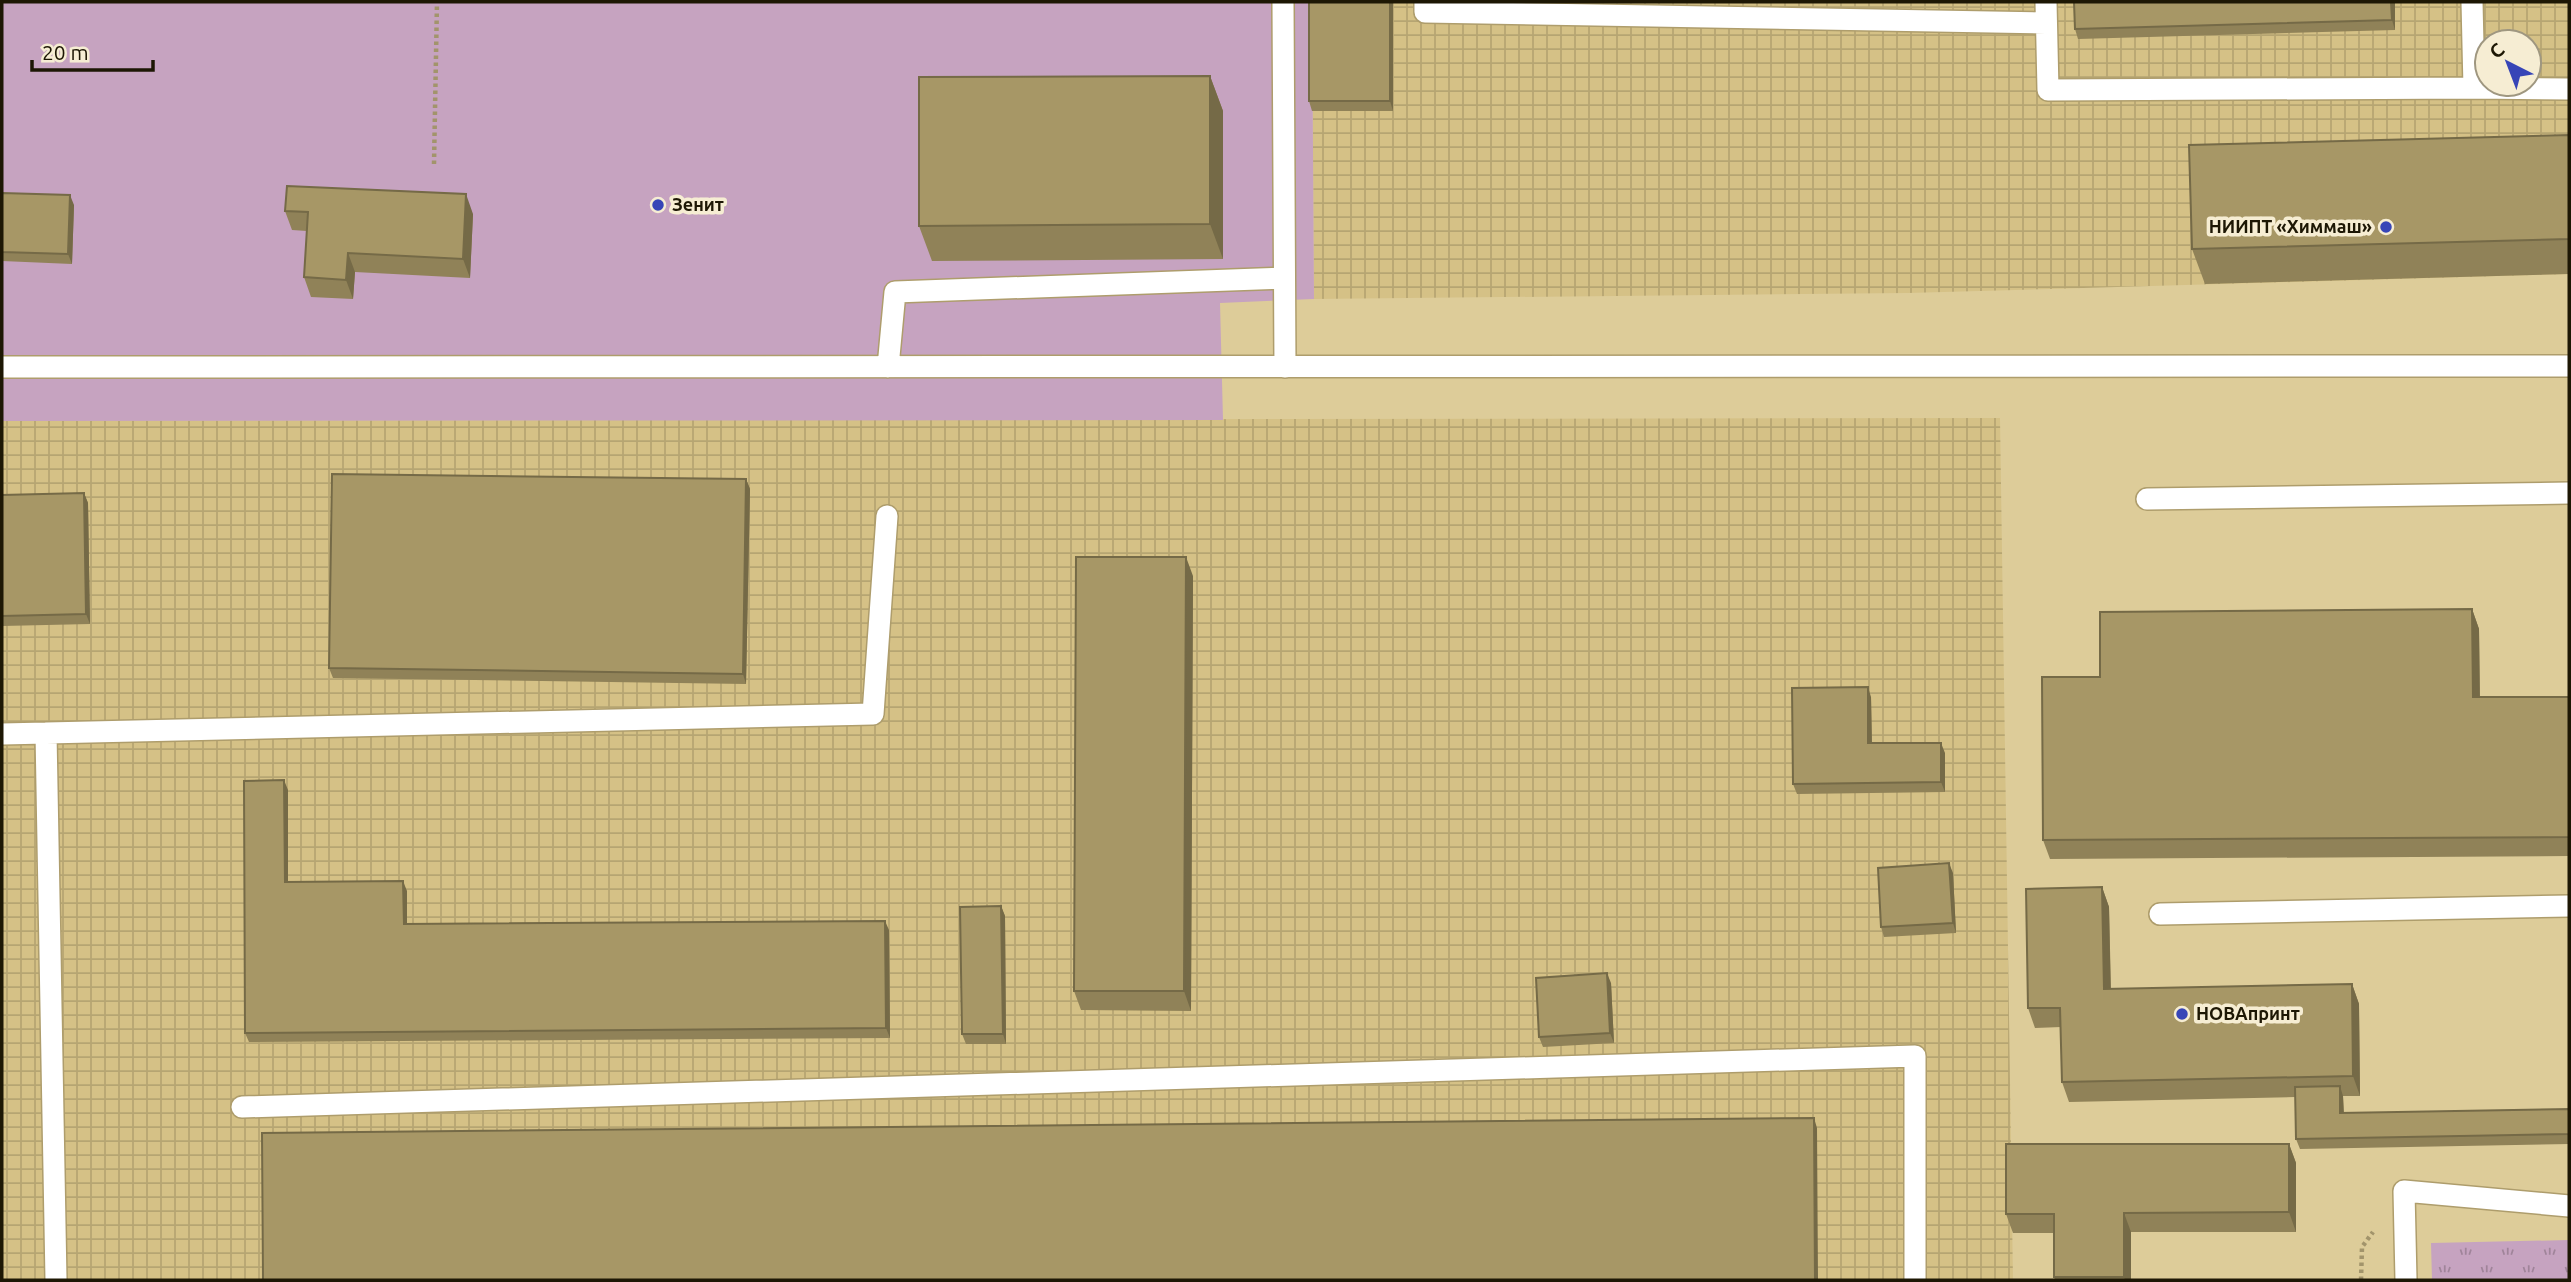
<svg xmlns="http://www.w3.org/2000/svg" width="2571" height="1282" font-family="Ubuntu,sans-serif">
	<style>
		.industrial { fill: url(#industrial-grid); fill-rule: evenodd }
		.grass { fill: url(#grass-tufts) }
		.pitch { fill: #c6a3c0 }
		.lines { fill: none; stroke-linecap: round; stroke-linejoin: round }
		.lane-casing { stroke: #ae9d6c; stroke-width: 24 }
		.path { stroke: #a2946b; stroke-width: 4.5; stroke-dasharray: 3.5 3.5; stroke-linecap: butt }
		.lane { stroke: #fff; stroke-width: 21 }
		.wall { fill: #908258 }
		.shaded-wall { fill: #756a47 }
		.building { fill: #a79766; stroke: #756a47; stroke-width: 2 }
		.poi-dot { fill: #3745b7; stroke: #f6edd3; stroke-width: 2.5 }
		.labels { text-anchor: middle; stroke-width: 7; stroke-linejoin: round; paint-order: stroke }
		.poi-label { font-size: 18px; font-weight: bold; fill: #1d1704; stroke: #f6edd3; text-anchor: start }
	</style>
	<defs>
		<pattern id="industrial-grid" width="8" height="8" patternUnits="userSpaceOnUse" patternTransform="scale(1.75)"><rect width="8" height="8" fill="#d5c186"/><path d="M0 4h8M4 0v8" fill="none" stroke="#b6a572"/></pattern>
		<pattern id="grass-tufts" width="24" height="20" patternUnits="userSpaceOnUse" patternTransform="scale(1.75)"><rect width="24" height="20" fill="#c6a3c0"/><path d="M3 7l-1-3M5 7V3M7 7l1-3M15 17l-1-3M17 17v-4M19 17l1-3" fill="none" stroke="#a0849a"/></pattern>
	</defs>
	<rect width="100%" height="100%" fill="#dc9"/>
	<path class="industrial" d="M1312,2h1257v272l-661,19 -594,6zM2487,42h42v42h-42z
		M2000,418l13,862h-2011v-859z"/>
	<path class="grass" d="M2569,1240v40h-137l-1,-37z"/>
	<path class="pitch" d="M2,2h1310l2,297 -94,4 3,117 -1221,1z"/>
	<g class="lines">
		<g class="lane-casing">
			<path id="lane" d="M1283,2l2,365
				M1425,2v10l621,11
				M2046,2l2,88 426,-2
				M2472,2l2,86 95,1
				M2,367l2567,-1
				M888,367l7,-75 389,-14
				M2147,499l422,-6
				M46,733l10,547
				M2,734l871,-20 14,-198
				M2160,914l409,-8
				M242,1107l1673,-51v224
				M2406,1280l-2,-89 165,15"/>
		</g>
		<path class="path" d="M434,164l3,-162
			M2361,1280l1,-33 11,-15"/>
		<use href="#lane" class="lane"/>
	</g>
	<path class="wall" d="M1393,2v109h-81l-3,-10z
		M2074,2h321v28l-317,9 -3,-10z
		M1210,76l13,35v148l-291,2 -13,-35z
		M2569,135v139l-364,10 -13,-35z
		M2,193l72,12 -2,59 -70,-3z
		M285,211l188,3 -3,64 -115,-6 -2,27 -42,-2 -7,-20 3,-46 -15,-1z
		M746,479l4,10 -4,195 -413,-6 -4,-10z
		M84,493l4,10 2,121 -88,2v-131z
		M1193,576l-2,435 -110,-1 -7,-19z
		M2472,609l7,20 1,68h89v159l-519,3 -7,-19 57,-163z
		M1871,697l1,46 73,10v39l-148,2 -4,-10z
		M288,790v92l119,9v33l482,6 1,108 -641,4 -4,-9z
		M1953,873l3,60 -72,4 -3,-10z
		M2102,887l7,20 2,82 241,-5 7,20 1,92h-17l1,17 225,-4v35l-269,5 -4,-10 -1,-42 -226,5 -7,-20 -1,-55 -26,1 -7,-20z
		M1001,906l4,10 1,128h-40l-4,-10z
		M1611,983l3,60 -71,4 -4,-10z
		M2289,1144l7,19v69h-165v48h-76l-1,-3v-44h-41l-7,-19z"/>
	<path class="shaded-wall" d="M1390,2h3v109l-3,-10z
		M2391,2h4v28l-3,-10z
		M1210,76l13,35v148l-13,-35z
		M466,194l7,20 -3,64 -7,-19z
		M70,195l4,10 -2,59 -4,-10z
		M348,253l7,19 -2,27 -7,-19z
		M746,479l4,10 -4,195 -3,-10z
		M84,493l4,10 2,121 -4,-10z
		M1186,557l7,19 -2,435 -7,-20z
		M2472,609l7,20 1,87 -7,-19z
		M1868,687l3,10 1,56 -4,-10z
		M1941,743l4,10v39l-4,-10z
		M284,780l4,10v102l-3,-10z
		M1949,863l4,10 3,60 -3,-10z
		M403,881l4,10v43l-3,-10z
		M2102,887l7,20 2,101 -7,-19z
		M1001,906l4,10 1,128 -3,-10z
		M885,921l4,9 1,108 -4,-10z
		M1607,973l4,10 3,60 -4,-10z
		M2352,984l7,20 1,92 -7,-20z
		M2340,1086l3,10 1,27 -4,-10z
		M1814,1118l3,10 1,152h-3z
		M2289,1144l7,19v69l-7,-20z
		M2124,1213l7,19v48h-6l-1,-3z"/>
	<path class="building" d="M1309,2h81v99h-81z
		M2074,2h317l1,18 -317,9z
		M1210,76v148l-291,2v-149z
		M2569,135v104l-377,10 -3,-104z
		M287,186l179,8 -3,65 -115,-6 -2,27 -42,-3 4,-65 -23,-1z
		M2,193l68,2 -2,59 -66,-2z
		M332,474l414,5 -3,195 -414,-6z
		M84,493l2,121 -84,2v-121z
		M1076,557h110l-2,434h-110z
		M2472,609l1,88h96v140l-526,3 -1,-163h58v-65z
		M1868,687v56h73v39l-148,2 -1,-96z
		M284,780l1,102 118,-1 1,43 481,-3 1,107 -641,5 -1,-252z
		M1949,863l4,60 -72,4 -3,-59z
		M2102,887l2,102 248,-5 1,92 -291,6 -2,-74h-32l-2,-119z
		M1001,906l2,128h-41l-2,-127z
		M1607,973l3,60 -71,4 -3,-59z
		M2340,1086v27l229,-4v25l-273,5 -1,-52z
		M1814,1118l1,162h-1552l-1,-147z
		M2006,1144h283v68l-165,1v64h-70v-63h-48z"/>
	<g class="poi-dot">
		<circle cx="658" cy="205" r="7"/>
		<circle cx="2386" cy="227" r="7"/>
		<circle cx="2182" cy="1014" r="7"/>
	</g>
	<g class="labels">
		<g class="poi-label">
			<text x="672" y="211">Зенит</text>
			<text x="2372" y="233" text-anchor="end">НИИПТ «Химмаш»</text>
			<text x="2196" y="1020">НОВАпринт</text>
		</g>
	</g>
	<rect width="2571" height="1282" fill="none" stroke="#1d1704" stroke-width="7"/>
	<g transform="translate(2508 63) rotate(318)"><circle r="33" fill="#f6edd3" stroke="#9f9780" stroke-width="2"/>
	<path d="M0-5L12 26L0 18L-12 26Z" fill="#3745b7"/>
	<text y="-10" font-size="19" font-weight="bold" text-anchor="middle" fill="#1d1704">С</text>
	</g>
	<path d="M32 60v10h121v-10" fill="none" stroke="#1d1704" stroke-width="3.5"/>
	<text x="42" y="60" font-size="21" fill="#1d1704" stroke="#f6edd3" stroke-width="5" paint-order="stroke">20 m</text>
</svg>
